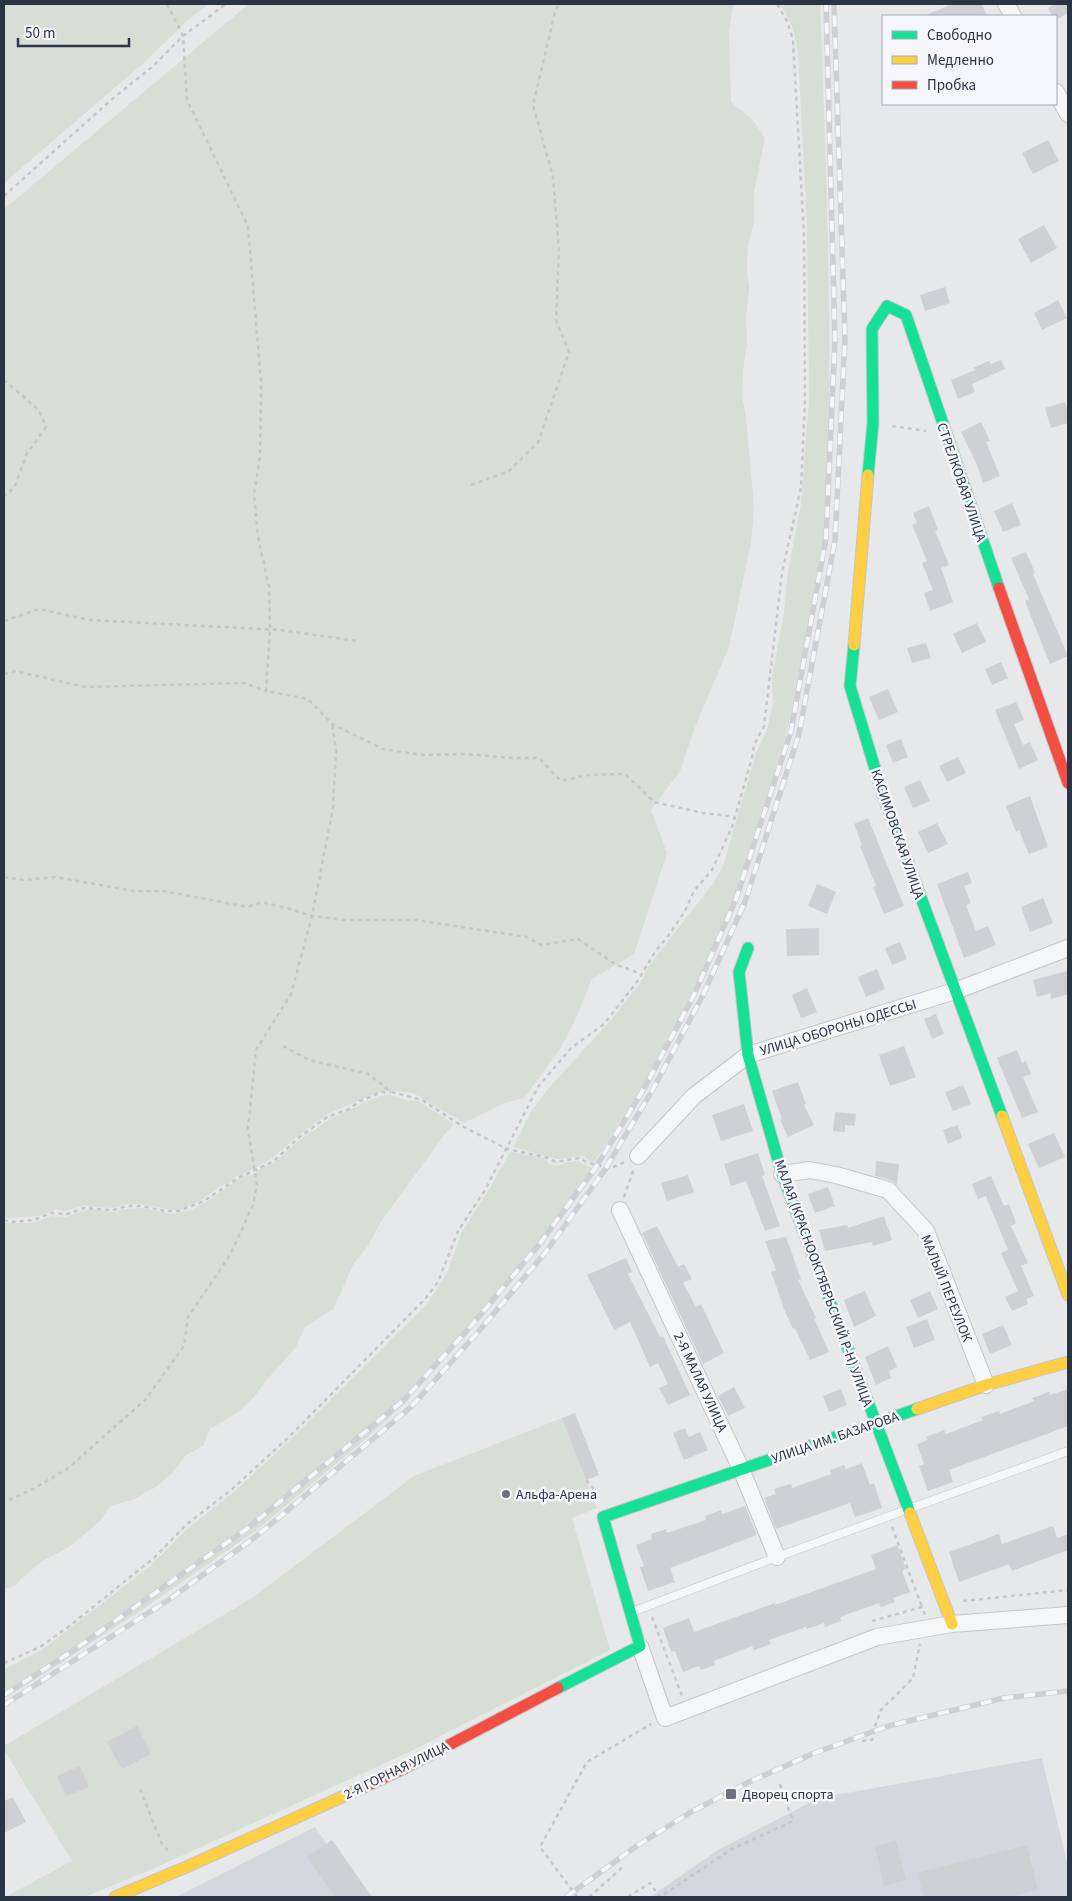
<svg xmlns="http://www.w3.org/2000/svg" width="1072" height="1901" font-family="'Source Sans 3',sans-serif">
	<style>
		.built { fill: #d4d7dd }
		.green { fill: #d6ded6 }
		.building { fill: #ced0d3 }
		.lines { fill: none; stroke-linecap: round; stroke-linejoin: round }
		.lane-casing { stroke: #c4c6c8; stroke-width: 9 }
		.street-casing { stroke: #c4c6c8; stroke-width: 18 }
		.fast-casing { stroke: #c4c6c8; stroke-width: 13 }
		.slow-casing { stroke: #c4c6c8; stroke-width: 13 }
		.jam-casing { stroke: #c4c6c8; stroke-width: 13 }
		.path { stroke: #c5c6ca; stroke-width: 2.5; stroke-dasharray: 4 4; stroke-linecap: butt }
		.lane { stroke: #f5f6f7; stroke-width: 8 }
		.street { stroke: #f5f6f7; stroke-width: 16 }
		.fast { stroke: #16e098; stroke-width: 11 }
		.slow { stroke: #ffcf43; stroke-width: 11 }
		.jam { stroke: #f24e42; stroke-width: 11 }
		.rail-casing { stroke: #cecfd2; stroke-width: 5.5 }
		.rail { stroke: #f4f6f9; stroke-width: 4; stroke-dasharray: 11; stroke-linecap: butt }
		.poi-dot { fill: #6c737f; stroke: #f4f6f9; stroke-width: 2 }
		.labels { text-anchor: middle; stroke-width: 5; stroke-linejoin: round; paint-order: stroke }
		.street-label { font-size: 14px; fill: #2b3445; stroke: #f4f6f9 }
		.poi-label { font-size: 14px; fill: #2b3445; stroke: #f4f6f9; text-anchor: start }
	</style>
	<rect width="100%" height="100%" fill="#e6e8ea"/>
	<path class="built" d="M1042,1758l26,109v30h-418l68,-47 101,-52z
		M315,1827l48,70h-187z"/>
	<path class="green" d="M4,4h205l-19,14 -43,42 -143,123z
		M249,4h484l-4,28 2,70 21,17 13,19 -11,54v30l-6,23 -1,26 2,17 -3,30 1,26 -4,27 -1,25 4,21 8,91 -3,34 -22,105 -34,80 -15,44 -29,39 16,43 -33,101 -42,25 -18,44 -14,26 -36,49 -22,6 -38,19 -51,-30 -29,-3 -57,24 -34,26 -20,18 -22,12 -15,6 -6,6 -11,5 -18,13 -23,11 -38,-7h-12l-16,4 -29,-2 -19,5 -8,-2 -16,7 -36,2v-1009z
		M779,4h41c4,103 8,206 9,309 1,79 1,158 -7,237 -12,98 -36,195 -67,289 -13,38 -26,77 -42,114 -33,74 -76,143 -120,211l-9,-8 -27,3 -44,-12 19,-37 16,-21 62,-68 29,-36 10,-19 16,-21 48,-61 10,-18 33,-113 11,-23 6,-27 -1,-24 12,-67 4,-40 13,-68 8,-105 -2,-173 -9,-174c-3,-18 -7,-34 -19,-48z
		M390,1095l18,6h10l36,23 -9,10 -63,86 -15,27 -13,16 -21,46 -28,18 -9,20 -31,35 -11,15 -16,15 -28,17 -7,17 -17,9 -14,18 -16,14 -24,13 -22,6 -9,14 -32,27 -27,14 -19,16 -8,9 -11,3v-366h29l18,-7 14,1 24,-8 25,3 9,-3 19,-1 30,6 19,-4 14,-7 36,-26 13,-3 5,-5 15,-6 24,-22 32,-22 49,-23z
		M510,1152l34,6 6,7 8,1 10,-4 9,-1 15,7 -33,51 -41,55 -115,131 -42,38 -107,89 -111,77 -110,72 -29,17v-29l38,-19 108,-84 35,-35 52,-42 51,-47 139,-138 20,-31 15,-41 28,-44z
		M562,1418l35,90 -25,10 38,132 -205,104 -248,113 -72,30h-80l67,-36 -68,-111v-4l248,-148 162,-122z"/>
	<path class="building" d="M952,4h30l5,12h-63z
		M1055,4h13v9l-12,7v-4h-4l-4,-8z
		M1048,140l11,21 -26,13 -11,-21z
		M1044,225l13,23 -26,15 -13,-24z
		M945,287l5,16 -25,8 -5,-16z
		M1058,300l9,18 -25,12 -8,-17z
		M1001,360l4,9 -33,15 3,8 -17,7 -7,-19 24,-10 -2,-2 16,-7 2,3z
		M1065,402l3,11v10l-17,5 -6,-20z
		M981,422l9,19 -4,1 14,34 -17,7 -6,-18 -16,-33z
		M1012,503l9,22 -18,7 -9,-21z
		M929,506l9,24 -3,1 14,34 -8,3 12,34 -23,9 -6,-18 9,-3 -11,-27 5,-2 -15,-36 5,-2 -4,-10z
		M1026,552l9,21 -2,1 35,82 -18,8 -25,-63 4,-2 -18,-41z
		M977,623l9,19 -24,11 -9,-19z
		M926,643l5,15 -19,5 -5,-15z
		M1001,662l7,16 -16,7 -7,-16z
		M888,689l10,23 -19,8 -10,-23z
		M1016,702l8,18 -10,4 9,21 7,-3 8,18 -19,9 -24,-59z
		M901,739l7,18 -15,6 -7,-18z
		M958,757l8,16 -19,9 -8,-16z
		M920,780l10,21 -17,7 -9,-21z
		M1030,796l18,51 -19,7 -10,-24 -3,2 -10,-26z
		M868,818l36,88 -20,8 -11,-27 3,-1 -16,-40 2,-1 -8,-21z
		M937,823l11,21 -20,9 -10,-21z
		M968,872l4,11 -8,3 7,17 -5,2 10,26 12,-5 8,19 -32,13 -27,-74z
		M817,884l19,8 -9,22 -19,-8z
		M1043,898l10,25 -23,9 -9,-25z
		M819,928v27l-32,1 -1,-27z
		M900,942l7,17 -15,6 -7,-17z
		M877,969l8,20 -19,8 -8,-20z
		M1068,971v23l-17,5 -1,-6 -13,4 -4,-17z
		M807,988l10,24 -16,6 -9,-23z
		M936,1014l8,20 -12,5 -8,-20z
		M904,1046l12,31 -26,9 -11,-31z
		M1017,1050l5,13 4,-2 5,13 -8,3 15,35 -16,6 -25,-60z
		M798,1082l8,22 -2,1 10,20 -26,12 -8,-17 2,-1 -10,-28z
		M963,1085l8,19 -18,7 -8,-19z
		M744,1104l9,27 -32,10 -9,-26z
		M835,1112l21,2 -1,12 -10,-1v7l-12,-1z
		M958,1125l4,13 -14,6 -5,-14z
		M1054,1133l11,24 -26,11 -11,-24z
		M758,1153l7,22 -3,1 18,50 -15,5 -19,-50 -15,5 -7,-22z
		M876,1161l23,3 -2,21 -6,-5 -16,-4z
		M688,1175l6,17 -27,9 -6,-18z
		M991,1176l13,30 5,-2 7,19 -5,3 17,37 -7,3 13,30 -8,3 2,5 -16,7 -7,-14 13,-6 -17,-38 7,-3 -22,-54 -8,3 -6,-15z
		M828,1187l7,19 -20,7 -7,-19z
		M884,1216l8,24 -19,6 -1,-4 -47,9 -6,-21 28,-5 1,3z
		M657,1226l21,41 6,-3 8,15 -9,4 13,24 5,-3 23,49 -21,11 -61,-131z
		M786,1237l15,42 -3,1 18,38h-2l15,34 -19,8 -15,-32 -2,1 -11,-24h1l-12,-33 5,-2 -11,-29z
		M626,1258l6,14 -4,2 32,63 3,-1 27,59 -22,10 -9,-17 9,-4 -10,-21 -8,4 -20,-45 -16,8 -27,-55z
		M865,1291l11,25 -22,11 -10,-27z
		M930,1291l8,18 -20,9 -8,-18z
		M927,1319l8,21 -21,8 -8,-21z
		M1003,1325l9,20 -22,9 -8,-20z
		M888,1346l9,21 -8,4 2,7 -15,7 -11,-28z
		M734,1387l11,21 -17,8 -10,-20z
		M841,1389l6,16 -18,7 -6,-16z
		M1068,1389v37l-119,44 4,12 -25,9 -9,-25 5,-2 -7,-20 11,-4 -2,-3 18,-7 2,4 37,-14 -2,-3 18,-6 1,3 34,-13 -2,-3 17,-6 1,3z
		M575,1413l24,62 -13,5 -24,-62z
		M685,1428l4,9 11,-5 8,18 -24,10 -11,-27z
		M862,1463l8,22 4,-2 8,25 -27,9 -5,-14 -74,26 -12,-31 12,-4 -2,-5 17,-5 1,4 39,-14 -1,-4 14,-5 2,4z
		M745,1506l12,29 -87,33 5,14 -27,9 -8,-24 4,-1 -8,-21 16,-6 -1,-5 15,-5 1,4 39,-13 -1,-4 16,-6 1,4z
		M1053,1526l4,12 11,-4v16l-56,21 -3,-7 -50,18 -10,-30 50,-18 3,10z
		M897,1545l9,24 -4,2 8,21 -17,6 2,4 -14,5 -2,-4 -39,14 1,4 -16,6 -1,-4 -17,6 -1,-2 -37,13 2,4 -17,6 -2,-4 -38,15 1,4 -14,5 -2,-4 -16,6 -8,-21 -4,1 -8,-24 26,-10 5,14 81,-29v2l101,-36 -5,-14z
		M137,1726l14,28 -29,15 -15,-27z
		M80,1766l9,21 -23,9 -9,-20z
		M13,1797l13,25 -22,11v-32z
		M332,1840l40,57h-37l-28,-40z
		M896,1841l10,39 -22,6 -9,-40z
		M1027,1845l11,45 -29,7h-85l-7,-24z"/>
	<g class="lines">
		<g class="lane-casing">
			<path id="lane" d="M632,1612l145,-55 291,-106"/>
		</g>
		<g class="street-casing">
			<path id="street" d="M1006,4l7,12
				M1056,92l12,22
				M638,1156l56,-60 54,-41 207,-64 113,-43
				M782,1174l28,-4 26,5 52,15 38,41 60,154
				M620,1210l121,259 36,88
				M640,1646l25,72 212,-81 75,-13 116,-9"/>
		</g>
		<g class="fast-casing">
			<path id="fast" d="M868,475l5,-52 -1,-94 15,-23 19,9 93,273
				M854,645l-4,41 33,109 119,321
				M748,948l-9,24 9,83 34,119 128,339
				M558,1688l82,-42 -37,-129 314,-108"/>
		</g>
		<g class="slow-casing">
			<path id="slow" d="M854,645l14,-170
				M1002,1116l66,179
				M917,1409l69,-24 82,-23
				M910,1513l42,111
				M115,1897l69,-29 178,-80"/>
		</g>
		<g class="jam-casing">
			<path id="jam" d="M999,588l69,195
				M362,1788l41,-19 155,-81"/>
		</g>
		<path class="path" d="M167,4l16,32 4,64 61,126 13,156 -1,75 -6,37 4,43 11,50 1,43 -4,61 42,8 24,25 51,25 40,6 41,-1 48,4h27l22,23 27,-6 37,-1 29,28 49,11 32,4
			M4,196l107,-96 41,-33 31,-31 43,-32
			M4,380l35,30 7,17 -20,28 -12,33 -10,8
			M892,426l34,5
			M471,485l38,-14 29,-29 31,-90 -13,-32 3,-71 -6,-72 -20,-72 22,-93 4,-8
			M4,621l35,-12 51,11 190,10 77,11
			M4,674l11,-3 70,16 159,-4 22,8
			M4,877l19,3 32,-3 79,14h29l85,16 13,-5 26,6 25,8 34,4h70l111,17 14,8 37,-6 37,25 26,10
			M283,1046l26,14 59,14 23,18 31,8 40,26 45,23 38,8 11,5 23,-4 9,5 23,5 14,-6
			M624,1197l10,-28
			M4,1220l9,2 21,-2 17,-7 16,1 17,-6 29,2 14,-4h14l24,5h14l25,-10 37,-25 6,-2 27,-13 23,-22 30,-22 22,-8 11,-8 22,-9h9
			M586,1480l7,8 4,13
			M9,1500l24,-11 34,-20 78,-69 39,-54 4,-29 42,-62 23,-50 4,-20 -9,-56 8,-79 35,-56 21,-78 21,-108 3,-58 -4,-26
			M892,1527l30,80
			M963,1601l105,-11
			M652,1617l30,79
			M872,1621l50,-14 3,8
			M4,1663l36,-16 32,-23 83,-67 32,-33 44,-34 59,-54 135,-137 13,-17 20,-51 27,-41 53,-103 32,-38 34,-25 33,-42 18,-30 13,-16 17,-25 9,-20 18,-21 20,-43 20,-69 2,-13 10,-19 18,-153 19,-86 4,-86 -1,-166 -11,-195 -6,-19 -10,-17
			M862,1741l10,-1 1,-8 8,-22 32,-32 7,-34
			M140,1789l22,55 8,9
			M577,1897l-37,-50 47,-85 64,-38
			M589,1897l34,-30
			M628,1897l22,-14 10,14 72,-48 61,-28 -14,-39"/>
		<use href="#lane" class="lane"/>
		<use href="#street" class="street"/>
		<use href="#fast" class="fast"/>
		<use href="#slow" class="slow"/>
		<use href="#jam" class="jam"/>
		<g class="rail-casing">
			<path id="rail" d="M4,1695l64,-41 180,-126 156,-128 67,-74 67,-80 58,-79 50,-82 48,-90 42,-96 55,-168 35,-193 9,-197 -9,-337
				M4,1705l163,-104 91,-66 153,-128 68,-76 66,-78 59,-82 48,-80 50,-94 43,-95 54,-168 36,-194 10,-201 -11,-335
				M566,1897l72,-52 53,-33 58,-30 63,-28 76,-28 116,-28 64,-7"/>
		</g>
		<use href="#rail" class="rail"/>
	</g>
	<g class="poi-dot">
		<circle cx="506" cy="1494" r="5"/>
		<rect x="725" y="1788" width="12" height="12" rx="2.5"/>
	</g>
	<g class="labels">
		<g class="street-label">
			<text transform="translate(962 482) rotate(71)" y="5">СТРЕЛКОВАЯ УЛИЦА</text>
			<text transform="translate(898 834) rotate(71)" y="5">КАСИМОВСКАЯ УЛИЦА</text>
			<text transform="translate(838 1027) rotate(-17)" y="5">УЛИЦА ОБОРОНЫ ОДЕССЫ</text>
			<text transform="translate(824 1283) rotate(70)" y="5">МАЛАЯ (КРАСНООКТЯБРЬСКИЙ Р-Н) УЛИЦА</text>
			<text transform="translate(947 1288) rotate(68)" y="5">МАЛЫЙ ПЕРЕУЛОК</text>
			<text transform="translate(701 1382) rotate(65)" y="5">2-Я МАЛАЯ УЛИЦА</text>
			<text transform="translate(835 1437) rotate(-19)" y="5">УЛИЦА ИМ. БАЗАРОВА</text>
			<text transform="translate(396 1770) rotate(-26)" y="5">2-Я ГОРНАЯ УЛИЦА</text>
		</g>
		<g class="poi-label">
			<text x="516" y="1499">Альфа-Арена</text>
			<text x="742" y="1799">Дворец спорта</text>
		</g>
	</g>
	<rect width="1072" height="1901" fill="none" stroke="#2b3445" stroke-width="10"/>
	<rect x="882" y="15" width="175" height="90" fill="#f4f6f9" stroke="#a4a8b1"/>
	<rect x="892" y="31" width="25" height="8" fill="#16e098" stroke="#a4a8b1"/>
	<text x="927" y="40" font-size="15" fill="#2b3445">Свободно</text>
	<rect x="892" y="56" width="25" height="8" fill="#ffcf43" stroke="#a4a8b1"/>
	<text x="927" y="65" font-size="15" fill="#2b3445">Медленно</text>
	<rect x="892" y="81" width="25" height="8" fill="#f24e42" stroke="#a4a8b1"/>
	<text x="927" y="90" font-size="15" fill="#2b3445">Пробка</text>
	<path d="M18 38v8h111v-8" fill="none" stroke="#2b3445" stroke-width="2.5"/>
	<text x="25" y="38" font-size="15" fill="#2b3445" stroke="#f4f6f9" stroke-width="4" paint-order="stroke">50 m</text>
</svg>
